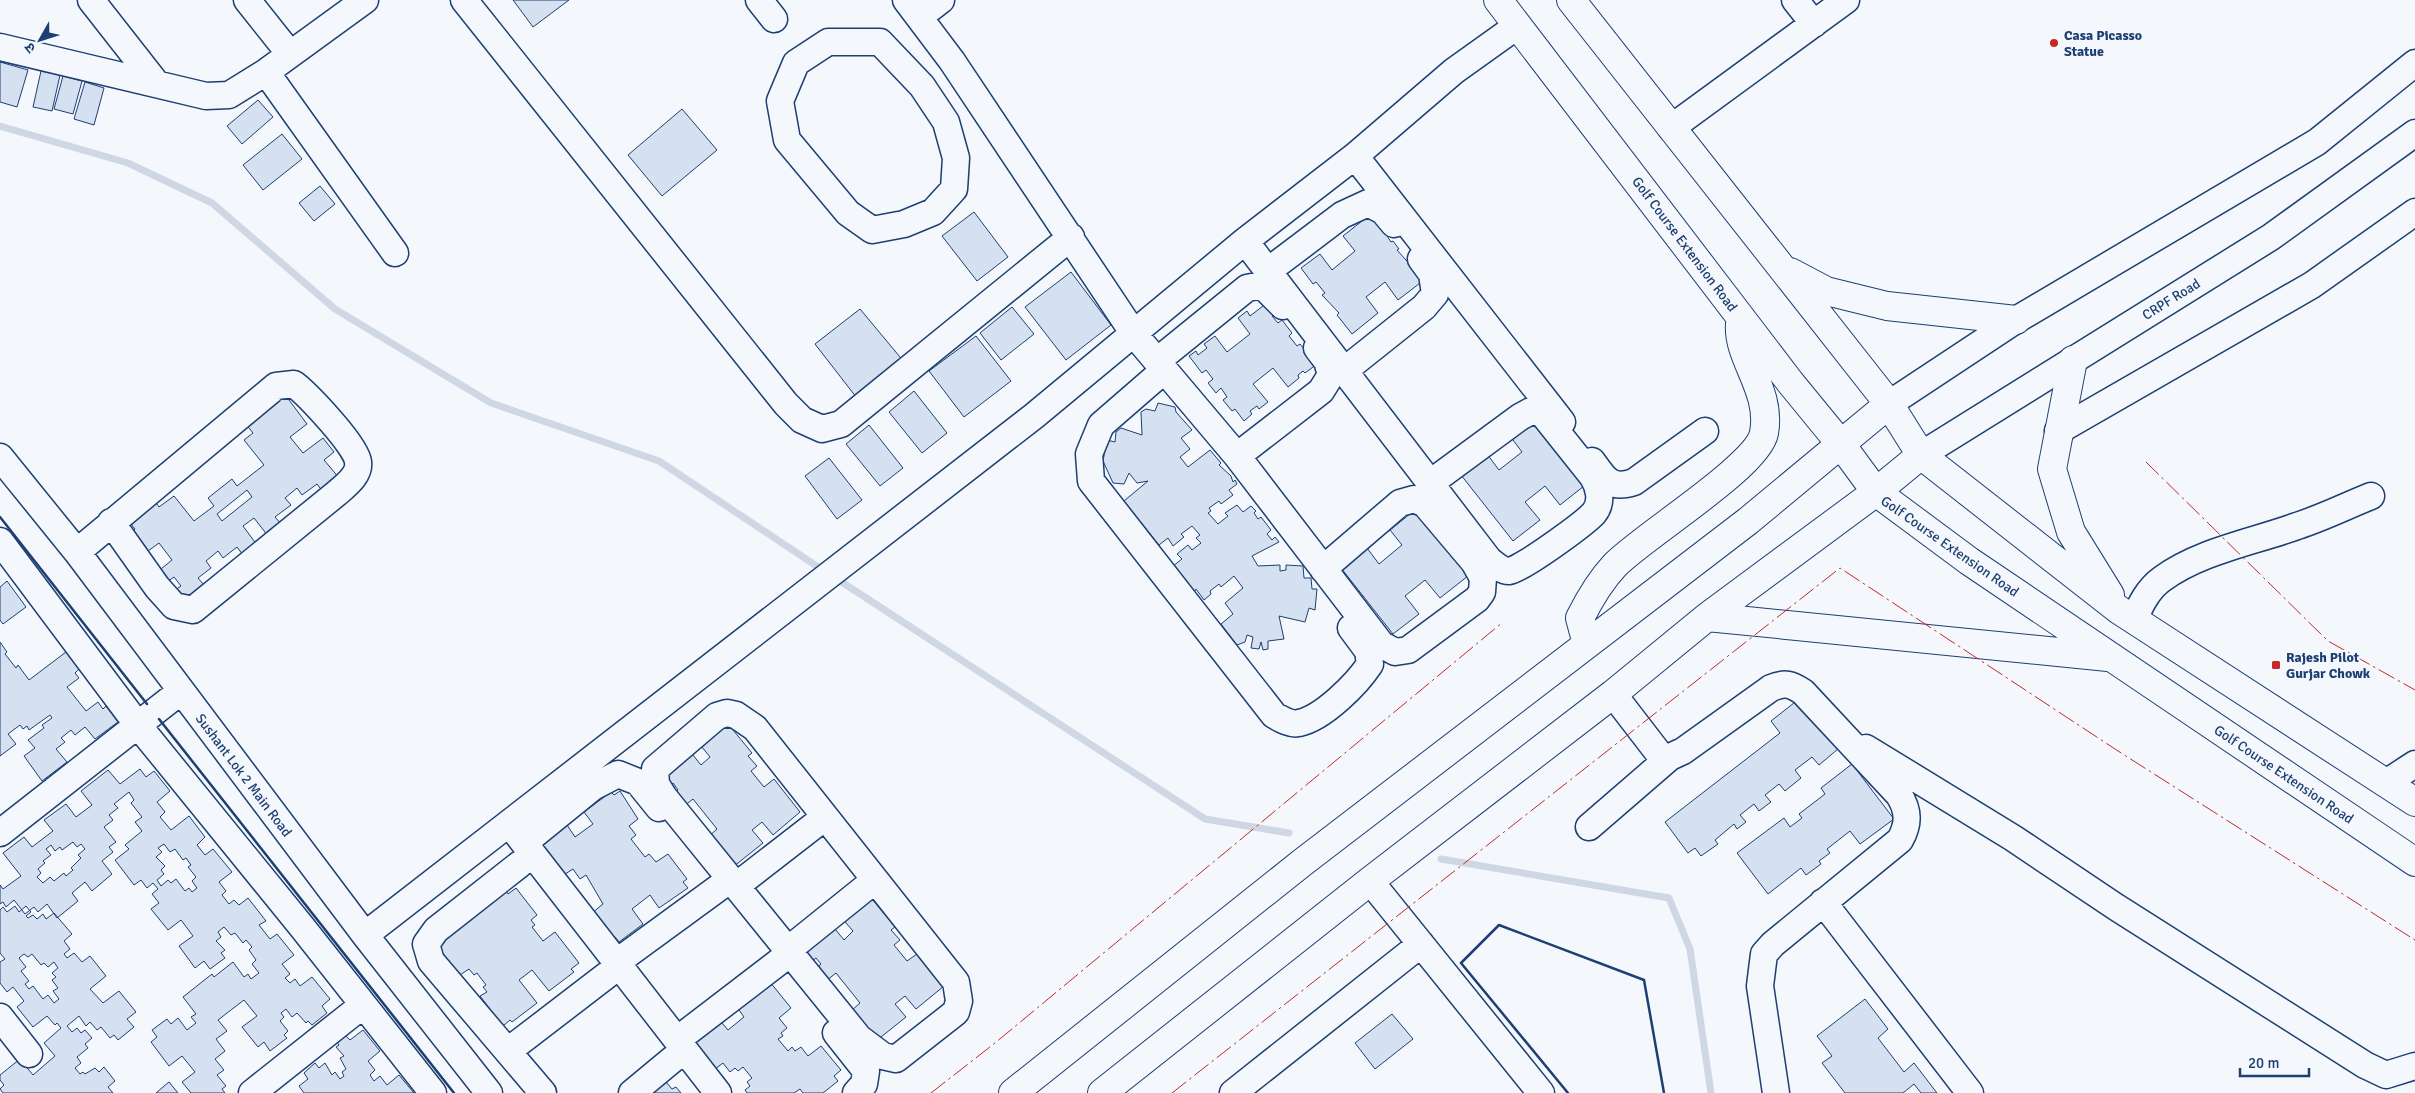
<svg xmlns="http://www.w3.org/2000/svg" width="2415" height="1093" font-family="Signika,'Noto Sans Devanagari',sans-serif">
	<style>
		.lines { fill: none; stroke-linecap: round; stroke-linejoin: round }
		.stream { stroke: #cfd7e4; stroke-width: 7 }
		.building { fill: #d5e0f0; stroke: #1d3f73; fill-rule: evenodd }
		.minor-casing { stroke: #1d3f73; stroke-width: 29 }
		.major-casing { stroke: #1d3f73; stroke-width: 30 }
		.minor { stroke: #f4f7fb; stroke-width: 26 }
		.major { stroke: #f4f7fb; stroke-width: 28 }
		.wall { stroke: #1d3f73; stroke-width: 2.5 }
		.power { stroke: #c62828; stroke-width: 1; stroke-dasharray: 18 4 2.5 4; stroke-linecap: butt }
		.poi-dot { fill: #c62828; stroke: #f4f7fb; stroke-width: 2 }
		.labels { text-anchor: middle; stroke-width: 4; stroke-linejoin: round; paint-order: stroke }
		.poi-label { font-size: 14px; font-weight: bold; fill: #1d3f73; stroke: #f4f7fb; text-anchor: start }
		.street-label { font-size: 14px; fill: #1d3f73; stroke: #f4f7fb }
	</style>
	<rect width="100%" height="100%" fill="#f4f7fb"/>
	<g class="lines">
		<path class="stream" d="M0,126l128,37 84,40 123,106 156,94 168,58 165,110
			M834,577l371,242 84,14
			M1441,859l228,39 21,51 21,144"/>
	</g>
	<path class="building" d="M513,0h56l-36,27z
		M0,62l28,8 -11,37 -17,-5z
		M41,71l19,4 -8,36 -19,-4z
		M63,76l19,5 -9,33 -19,-5z
		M85,82l19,6 -10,37 -20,-6z
		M258,100l15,17 -31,27 -15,-18z
		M682,109l35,41 -55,46 -34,-41z
		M282,134l20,25 -39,31 -20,-25z
		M320,186l15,18 -21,17 -15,-18z
		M974,212l34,45 -31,24 -35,-45z
		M1372,213l19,29 2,-1 6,8 -2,1 27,30 -26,20 -13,-18 -19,15 12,16 -26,21 -15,-19 2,-2 -17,-18 3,-2 -9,-11 -3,2 -12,-16 19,-14 12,16 23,-19 -12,-15z
		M1071,272l40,53 -45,35 -41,-53z
		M1269,294l12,15 -9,7 6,7 4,-3 10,13 -3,3 8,10 3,-2 17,20 -12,9 -2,-2 -5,4 1,3 -11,9 -15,-19 -20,16 15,18 -9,7 -2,-3 -7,5 2,3 -8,7 -9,-12 -3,2 -9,-11 4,-3 -6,-9 -5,5 -8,-10 5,-4 -7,-9 -4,3 -13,-17 7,-5 2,4 9,-7 -3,-4 11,-8 12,16 23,-18 -12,-16 9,-7 3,5 13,-10 -4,-4z
		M1012,307l22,27 -33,26 -21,-27z
		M860,309l45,54 -45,39 -45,-58z
		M976,336l35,45 -47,36 -35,-46z
		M914,391l33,42 -25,20 -33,-41z
		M283,392l24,32 -17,13 13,16 20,-15 11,14 -10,8 16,19 -17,13 -6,-8 -15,11 -5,-7 -12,10 6,7 -16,12 7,8 -14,11 -14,-18 -11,8 14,19 -14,10 -6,-8 -14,11 -5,-7 -12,10 5,7 -13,10 7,8 -20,16 -10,-12 6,-4 -7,-9 -10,7 -8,-11 16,-13 -13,-17 -15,11 -16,-19 7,-6 -9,-11 28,-18 5,7 15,-11 20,25 20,-15 -6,-8 24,-19 5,7 27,-21 -20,-25 9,-7 -8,-10zM247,490l5,7 -30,24 -5,-7z
		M1158,403l17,4 1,5 16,18 -11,8 9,11 -10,8 8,10 22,-17 11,13 -2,2 12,11 2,6 2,-2 2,4 -8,6 4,5 -12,9 -2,-3 -10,7 2,3 -3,2 10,11 10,-8 -3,-3 12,-8 6,7 8,-6 5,5 -2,2 4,6 3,-2 10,13 -4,4 5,6 3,-3 4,5 -27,14 6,10 22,-1v6l6,-1v-5l17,1 1,12h7l1,11h5l-2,21 -6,-2 -4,14 -26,-6 5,23 -16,2v8l-5,1 -2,-8 -2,7 -8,-1 2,-11 -6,-2 -2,7 -8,3 -16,-21 12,-10 -8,-11 18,-15 -9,-12 -13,11 -2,-3 -9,7 1,3 -7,6 -8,-11 -2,3 -21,-26 9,-7 -5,-5 11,-9 4,5 9,-7 -5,-5 4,-3 -8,-9 -11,8 3,3 -11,9 -5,-8 -9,7 -35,-44 24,-20 -11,2 -8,-10 -5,11 -11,-1 -10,-22 4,-21 8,2 1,-10 5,-4 21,7 -1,-23 5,-3 9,2z
		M1537,416l52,66 -29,23 -15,-19 -20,16 15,18 -27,21 -52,-66 26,-21 12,16 23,-18 -12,-16z
		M869,425l34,43 -23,18 -34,-42z
		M829,458l33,42 -25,19 -32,-43z
		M1416,509l52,67 -28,22 -15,-18 -20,16 14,18 -26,20 -52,-66 26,-20 12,16 23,-19 -12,-15z
		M7,581l19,26 -23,17 -3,-4v-33z
		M0,642l7,10 -2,2 11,14 2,-3 11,15 37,-28 13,17 -4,4 4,5 -12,9 19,24 12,-9 5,7 3,-3 12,16 -23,17 -10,-12 -10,8 -4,-5 -10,8 4,4 -9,7 11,13 -25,19 -18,-25 11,-8 -7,-8 16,-12 -2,-3 10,-7 -2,-3 -21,15 -2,-4 -4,3 -3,-4 -12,9 8,10 -16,12z
		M1799,699l39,50 -19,16 -7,-8 -17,13 6,8 -16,13 -6,-7 -14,11 6,7 -12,9 -5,-7 -14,11 6,7 -9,7 -3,-5 -19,16 3,4 -17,12 -6,-8 -7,5 -23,-31 115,-89 -9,-12z
		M724,719l28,34 -4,3 9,10 -6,5 13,16 10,-8 26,33 -27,23 -11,-13 -10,8 11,13 -30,24 -25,-30 9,-8 -24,-30 -10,8 -10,-13 5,-4 -5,-7 -5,5 -11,-13 31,-26 13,16 9,-8 -13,-16z
		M1852,764l42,55 -34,25 -10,-13 -23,18 3,4 -11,8 2,3 -15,11 -5,-7 -33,26 -31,-41 47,-35 6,9 12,-9 -3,-4 26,-20 -4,-6z
		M140,769l6,8 8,-6 16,20 -13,11 8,10 -5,5 11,13 18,-14 16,21 -8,8 8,10 8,-6 19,23 -13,10 7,9 -4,4 7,9 5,-4 5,5 9,-7 18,23 -7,4 11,14 7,-5 17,21 -12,9 8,10 -5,4 5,5 5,-4 5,7 12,-9 18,22 -8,7 5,7 -15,12 -4,-4 -2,2 -9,-10 -5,4 -6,-8 -5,4 3,4 -4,4 8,10 -4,4 3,3 -17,13 -6,-9 -6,5 -16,-20 15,-11 -13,-16 -26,20 9,11 -11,8 9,12 -10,8 9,11 -7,5 9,11 -4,3 3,4h-34l-9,-11 13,-10 -13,-16 -13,10 -18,-24 6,-5 -5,-7 15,-11 4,5 7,-6 9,12 9,-7 -5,-6 5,-3 -13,-17 29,-23 2,3 19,-15 11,15 4,-3 3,5 8,-6 -7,-9 4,-4 -7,-10 3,-3 -6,-7 -3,3 -8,-10 -4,2 -7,-8 -6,5 3,5 -5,4 9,9 -4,3 4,5 -15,11 -6,-8 -9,7 -16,-22 14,-10 -12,-16 -13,10 -17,-21 8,-6 -7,-9 6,-5 -5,-6 -6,5 -6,-8 -7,5 -19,-25 14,-11 -4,-4 17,-14 -7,-9 7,-5 -11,-14 3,-3 -5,-8 -15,12 4,4 -9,7 4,5 -9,7 12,15 -7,5 4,5 -11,9 10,13 -20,17 -7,-9 -13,11 6,8 -21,17 -10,-14 -9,8 -4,-5 -9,7 -11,-14 -8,7 -3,-5 -3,2v-19l3,4 18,-13 -18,-23 21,-16 8,10 21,-16 -9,-11 22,-16 10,13 16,-12 -11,-14 27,-21 12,14zM73,842l4,5 4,-3 4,5 -7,6 3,3 -10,10 2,2 -7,6 -2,-3 -10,8 -4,-4 -7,6 -6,-6 4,-4 -3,-4 7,-6 -2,-2 8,-6 -5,-6 5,-4 4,6 5,-4 2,3zM164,844l6,8 5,-3 8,11 3,-2 5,7 -3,2 8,10 -4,4 5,7 -5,4 -3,-4 -4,3 -9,-12 -5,4 -3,-3 -7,6 -4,-6 7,-6 -3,-4 4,-4 -9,-9 6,-5 -4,-4z
		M620,791l18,28 -9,7 7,9 -5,4 14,18 4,-3 7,8 12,-8 19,25 -4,3 5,6 -29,20 -9,-13 -18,14 11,15 -24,18 -4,-5 -4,3 -19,-27 11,-9 -17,-29 -6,4 -7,-10 -14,9 -18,-25 5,-3 -4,-6 25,-19 8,12 18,-13 -9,-12 27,-20 3,3z
		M516,888l21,27 -6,5 4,5 -3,2 11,14 12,-9 24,31 -8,6 3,3 -25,19 -17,-21 -13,10 18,23 -25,19 -2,-2 -7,6 -23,-30 7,-4 -4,-5 3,-2 -9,-12 -3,2 -5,-6 -9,6 -23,-29 68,-57 3,5z
		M867,893l28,34 -4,3 9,10 -6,5 13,16 10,-7 27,32 -28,23 -11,-13 -10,8 11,13 -30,24 -25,-30 9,-8 -24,-30 -10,8 -10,-12 5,-5 -5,-6 -5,4 -11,-13 31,-25 13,16 9,-9 -13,-15z
		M15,906l4,6 7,-6 5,6 -5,4 2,2 5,-3 4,4 6,-5 3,5 8,-6 18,21 -8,7 6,8 -6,5 3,4 7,-5 8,9 8,-6 16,20 -16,13 13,14 16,-12 17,21 -9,7 7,8 -16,13 -4,-5 -4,3 -9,-11 -4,3 -7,-8 -4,4 -7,-10 -12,10 5,6 5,-4 4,5 4,-3 7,8 -7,6 3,4 -11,9 4,6 -6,5 5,6 3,-2 2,2 10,-6 4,4 5,-5 11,14 -7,6 5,6h-110l-3,-4 4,-4 -4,-5v-5l20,-16 13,16 22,-19 -11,-13 17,-15 -4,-5 -2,2 -8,-9 -14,11 -16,-20 7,-6 -11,-14 -6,5 -7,-9v-21l5,-3 -5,-6v-43l3,-3 4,5zM24,954l4,3 4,-3 9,11 3,-2 4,4 6,-5 4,6 -6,5 4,4 -4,3 6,8 -5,3 6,8 -5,4 -6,-8 -5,4 -10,-13 -4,3 -4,-5 4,-3 -8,-10 5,-4 -7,-9z
		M770,982l21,26 -12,10 8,10 -6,5 2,3 -5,3 10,12 4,-4 3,4 6,-4 7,9 13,-10 20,24 -7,6 4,5 -15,12h-20l-3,-4 -6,4h-47l-2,-3 5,-4 -3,-4 5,-4 -9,-11 -5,4 -3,-3 -5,4 -7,-9 -12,9 -21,-26 27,-29 11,13 16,-13 -10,-14z
		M1865,999l23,30 -10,9 26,34 10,-9 23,30h-16l-7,-9 -11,9h-58l-23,-30 10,-7 -15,-20z
		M1392,1014l21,25 -38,30 -20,-26z
		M363,1030l17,21 -12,10 7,9 -5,5 4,6 6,-5 7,9 12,-10 15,18h-110l-5,-7 9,-7 -4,-6 11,-10 4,5 6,-5 7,12 3,-3 5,7 4,-3 -2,-4 4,-3 -6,-11 4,-2 -8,-9 3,-2 -4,-5 9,-6 6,6z
		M169,1082l9,11h-22z
		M656,1082l4,5 6,-5 6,7 4,-2 5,6h-38z"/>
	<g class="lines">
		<g class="minor-casing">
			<path id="minor" d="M91,0l65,83
				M247,0l43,54
				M464,0l322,404 16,16 20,9 19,-5 230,-187
				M759,0l15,19
				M906,0l46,61 182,273 103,122 144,188 14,8 13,-2 69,-51 5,-7 1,-14 -9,-16 -49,-58 -11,-5 -14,4 -77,66
				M1795,0l19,24
				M919,17l22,-17
				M828,42h52l42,44 24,36 10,36 -2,31 -21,23 -29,12 -32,6 -24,-17 -61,-73 -7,-39 16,-38z
				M0,47l206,49 23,-1 37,-23 99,-72
				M266,72l129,181
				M1671,128l175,-128
				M1355,156l207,266
				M1245,241l244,319c5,4 13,11 20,11 12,-1 76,-48 85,-58 9,-11 5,-26 -1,-36l-51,-64 -11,-2 -11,6 -91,67
				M1268,271l74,-56 26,-12 15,8 11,13
				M1157,361l90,-73 15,-3 21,21
				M1345,370l79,-63 11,-13 -3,-20 -11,-15
				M1154,379l-53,46 -12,29 2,27 183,234c7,4 17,10 25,8 24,-5 58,-39 71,-59l-2,-13 -17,-23
				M1889,404l127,-84 301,-178 98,-79
				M2058,431l254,-146 103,-73
				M1921,455l350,-218 144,-104
				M1237,456l84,-65 10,-16 -4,-14 -10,-13
				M0,457l77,95 288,383 124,158
				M1592,461c13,18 18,29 42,21l71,-51
				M0,541l137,183 165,203 131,166
				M77,552l199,-166 18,-2c13,10 63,62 64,78 2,13 -12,23 -21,31l-144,117 -19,-4 -17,-19 -46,-65
				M2134,619c7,-15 14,-30 28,-40 38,-28 91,-37 135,-53 25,-8 49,-20 74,-30
				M1613,694l47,61 10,2 13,-6 88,-63c14,-6 20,-4 32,4l96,103c10,16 10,29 1,45l-127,104 -9,10 -4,32 16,107
				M727,713l9,2 19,13 201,254 3,19 -3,11 -60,47 -13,-3 -24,-18 -195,-241 -8,-13 -1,-15 62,-53z
				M1866,748l147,90 103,69 249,158 21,10 29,-9
				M2386,783l29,-19
				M1589,827l81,-70
				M514,830l204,263
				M0,833l181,-142
				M524,843l69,-56 25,-13 20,8 21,26
				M520,864l-84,66 -10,14 5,17 112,132
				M1370,881l171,212
				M736,886l89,-69
				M1823,902l147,191
				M365,935l669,-519 211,-175 110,-85 99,-85 63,-45
				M788,950l87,-70
				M617,962l104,-76
				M0,1017l29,37
				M836,1033l30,38 -2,13 -8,9
				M677,1040l103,-79
				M508,1051l99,-76
				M252,1093l111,-88
				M632,1093l41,-34
				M1233,1093l188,-149"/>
		</g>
		<g class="major-casing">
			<path id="major" d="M1498,0l292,382 50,61 36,49 93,69 446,301
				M1571,0l318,404 32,51 198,155 296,192
				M1790,272l36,19 61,15 129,14
				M2073,360l-21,109 19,63 39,63
				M1707,617l401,40
				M1587,644l-7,-26c10,-20 20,-37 35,-53 28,-29 143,-99 149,-132 8,-43 -27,-75 -24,-109
				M1013,1093l290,-231 445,-341 141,-117
				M1102,1093l268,-212 243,-187 94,-77 169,-125 45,-37"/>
		</g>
		<use href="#minor" class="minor"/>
		<use href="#major" class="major"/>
		<path class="wall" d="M0,517l147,187
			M159,719l295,374
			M1568,1093l-107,-130 38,-38 145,55 20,113"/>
		<path class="power" d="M2146,462l182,179 87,49
			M931,1093l64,-50 508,-421
			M1172,1093l668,-525 278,183 297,189"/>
	</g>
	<g class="poi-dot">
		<circle cx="2054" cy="43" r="5"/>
		<rect x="2271" y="660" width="10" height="10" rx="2.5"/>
	</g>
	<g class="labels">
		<g class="poi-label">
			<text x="2064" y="40">Casa Picasso<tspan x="2064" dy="16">Statue</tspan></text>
			<text x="2286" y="662">Rajesh Pilot<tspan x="2286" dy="16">Gurjar Chowk</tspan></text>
		</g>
		<g class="street-label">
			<text transform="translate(1685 244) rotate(53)" y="5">Golf Course Extension Road</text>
			<text transform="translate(2171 299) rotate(-32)" y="5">CRPF Road</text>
			<text transform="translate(1950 546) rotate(35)" y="5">Golf Course Extension Road</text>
			<text transform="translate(2284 774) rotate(34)" y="5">Golf Course Extension Road</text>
			<text transform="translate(244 775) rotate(53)" y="5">Sushant Lok 2 Main Road</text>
		</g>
	</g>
	<g transform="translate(40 40) rotate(231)" stroke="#f4f7fb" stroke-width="4" paint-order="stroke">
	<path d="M0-4L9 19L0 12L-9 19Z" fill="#1d3f73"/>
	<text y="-8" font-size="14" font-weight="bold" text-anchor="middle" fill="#1d3f73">उ</text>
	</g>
	<path d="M2240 1068v8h69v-8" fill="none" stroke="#1d3f73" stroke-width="2.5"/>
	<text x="2248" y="1068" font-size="15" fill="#1d3f73" stroke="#f4f7fb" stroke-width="4" paint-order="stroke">20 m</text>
</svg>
